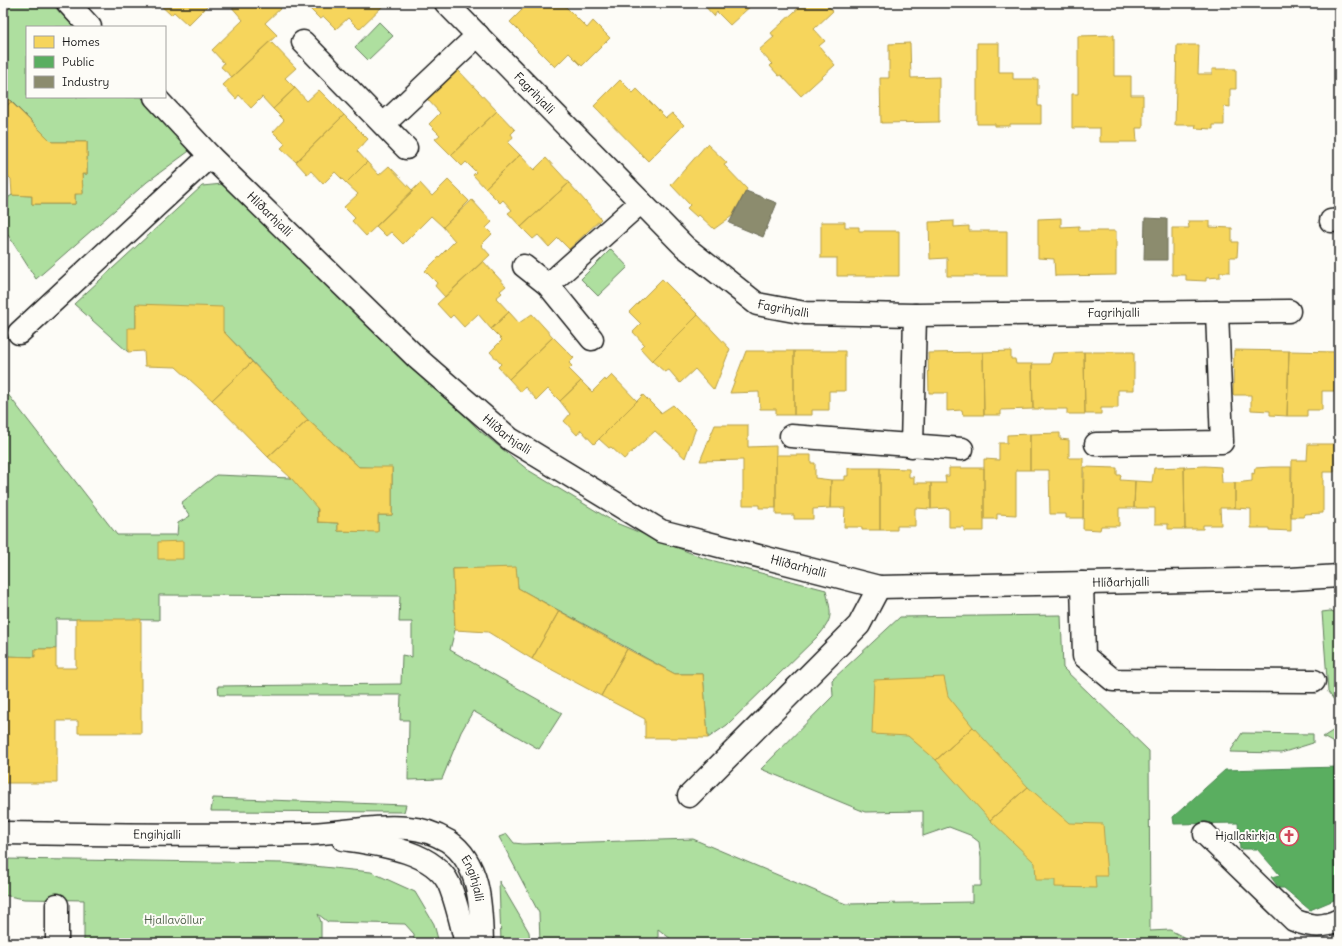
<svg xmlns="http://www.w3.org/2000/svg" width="1342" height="946" font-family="Delius,sans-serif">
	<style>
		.green { fill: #aedf9f; stroke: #657e5e }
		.homes { fill: #f6d55c; stroke: #b59e49 }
		.public { fill: #5aae61; stroke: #47824c }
		.industry { fill: #8c8c6e; stroke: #6a6a55 }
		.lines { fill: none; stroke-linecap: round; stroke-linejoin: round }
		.minor-casing { stroke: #1c1c1c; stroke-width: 25 }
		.minor { stroke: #fdfcf7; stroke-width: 22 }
		.labels { text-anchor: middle; stroke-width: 4; stroke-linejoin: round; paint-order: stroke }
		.street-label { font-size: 12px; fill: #1c1c1c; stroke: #fdfcf7 }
		.poi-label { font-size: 12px; fill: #1c1c1c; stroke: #fdfcf7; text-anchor: end }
		.park-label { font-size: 12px; fill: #4f604a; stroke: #fdfcf7 }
	</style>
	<rect width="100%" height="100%" fill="#fdfcf7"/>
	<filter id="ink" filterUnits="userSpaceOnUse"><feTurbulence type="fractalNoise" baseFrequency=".025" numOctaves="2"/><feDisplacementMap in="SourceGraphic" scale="8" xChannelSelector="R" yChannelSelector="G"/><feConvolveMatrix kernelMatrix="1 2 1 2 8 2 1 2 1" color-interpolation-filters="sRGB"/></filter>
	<g filter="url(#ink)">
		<path class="green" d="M3,3h48l23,24h-47v70h114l51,52 -45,33 -111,97 -33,-52v-26l9,-6 20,1v8h43v-10l8,-1 -1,-19h5v-32h-35l-49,-49z
			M379,22l14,14 -25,24 -13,-13z
			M223,184l12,4 245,243 48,39 88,53 87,35 123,32c4,21 9,26 -6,44l-93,91 -19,13 -5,-64h-28l-157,-86 -2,-20 -63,1 2,61 -5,20 112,63 -23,36 -66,-38 -12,21 -19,47 -34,1 1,-60h-9l1,-25h-182l-1,-9 183,-2 1,-29 10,2v-35h-13l1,-26 -241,-1v25l-103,-1v30h-21v8l-32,-1v-268l114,147h60l1,-12 12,-7 -9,-13 35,-28 75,3 26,26 1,18 20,1v8h40v-16h14v-47l-33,-1 -51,-47 -85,-89 -87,-27v24l-8,24 -54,-48 128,-118z
			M611,249l17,18 -30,29 -17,-17z
			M1330,611l9,2v96l-1,-4 -10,-13 -6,-80z
			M1061,615l2,53 86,83 1,180 20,-1 25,13h-519l-18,-14v14h-118l-1,-30 -40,-76 8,-3 7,9 9,1 170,-5 153,65 126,-2v-16h9v-28l-2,-16 -9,-7 -21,-8 -26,9v-25l-58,1 -104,-43 72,-73 -1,-16 68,-63z
			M1339,727v19l-16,-9z
			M1242,733l71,1v9l-32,10 -51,-1z
			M213,798l193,7 -2,7 -193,-1z
			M3,859l282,4 86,9 44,20 19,32 5,19h-25v-9l-9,-10 -77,-2 -10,-8 3,8v21h-237v-43l-60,-1 -21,-4z
			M499,881l30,51 1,11h-29z"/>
		<path class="homes" d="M146,3h12l-6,6z
			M158,3h52l-22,22 -14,-13 -3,3z
			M232,3h46l4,4 -17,16 12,12 -45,42 -11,-10 3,-4 -12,-13 31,-30 -13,-15z
			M308,3h78l-27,26 -11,-11 -12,11 -12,-12 -4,2 -14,-14z
			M529,3h33l25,25 6,-7 17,17 -28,28 -13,-13 -14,14 -45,-45z
			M702,3h52l-24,22 -13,-13 -3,4z
			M804,3h21l8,8 -19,18 11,12 -6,5 16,19 -34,31 -20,-21 -2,1 -9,-10 2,-2 -13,-14 15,-13 -3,-4z
			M1114,35v41h17v19h12v33h-7l1,14h-37v-14h-28v-34h6v-58z
			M270,41l26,27 -11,10 10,10 -22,21 -11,-12 -11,11 -12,-13 -3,4 -13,-14z
			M910,43l1,35 28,-1v45l-58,1 -1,-45h9v-34z
			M977,43h22v29h14v7h25v27h3v18h-31v2h-15v-2h-18z
			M1177,45h22l-1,29h14v-5h24v20h-6v18l-6,-1v19h-11v4l-18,-1 1,-3h-21z
			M458,70l39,41 -46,44 -16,-16 5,-4 -11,-11 11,-11 -13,-14z
			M620,80l13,13 4,-4 29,29 6,-5 12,12 -36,36 -54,-55z
			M295,88l12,13 12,-11 25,25 -48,47 -15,-14 4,-4 -12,-12 11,-12 -11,-11z
			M3,93l8,9 -8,7z
			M11,102l41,40h35v32h-5l1,20h-8v10h-43v-8l-20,-1 -1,-16 -8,-8v-62z
			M497,111l18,19 -4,4 2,3 -5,6 12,12 -35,33 -12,-13 3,-3 -10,-10 -4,4 -11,-11z
			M344,115l24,24 -11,12 10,11 -21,21 -11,-11 -12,12 -12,-13 -4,3 -11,-12z
			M707,144l20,19 -3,2 23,24 -15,27 -18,13 -15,-14 -2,2 -10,-9 3,-3 -19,-20z
			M520,155l14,15 12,-12 23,25 -48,44 -13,-14 4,-3 -9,-10 -3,3 -15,-15z
			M367,162l12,13 10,-9 24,25 -47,45 -14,-15 3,-3 -11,-11 14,-13 -12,-11z
			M448,180l21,21 -26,26 -12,-11 -28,28 -12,-12 -5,4 -10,-10 44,-43 12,13z
			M569,183l32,36 -32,30 -11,-11 -9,9 -11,-12 -5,4 -12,-12z
			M472,200l20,22 -6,6 6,6 -11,11 9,10 -45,42 -10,-11 2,-3 -12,-12 30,-30 -12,-14z
			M1061,218v9l18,-1v5h37v44l-61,1 -1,-17 -16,-1v-39z
			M954,221v6l15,-1v5h38v45h-60v-18l-17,1 -1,-37z
			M1188,221h22v6l22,1v14h6l-1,15h-7v15h-10v5l-14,1v3l-20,-1v-5h-14v-47h17z
			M821,222h24v5h14v4h40v45h-62v-18h-16z
			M483,261l23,25 -6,5 2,2 -6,5 13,14 -18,17 -13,-15 -14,13 -11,-12 -3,3 -13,-14z
			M662,279l36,36 -46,46 -12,-13 4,-4 -11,-12 8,-8 -12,-12z
			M136,304l87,3v24l29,31 -40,38 -36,-33 -31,-1 -1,-15 -16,1v-24h8z
			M509,312l10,11 13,-9 21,23 -44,42 -11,-12 3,-3 -11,-12 12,-12 -11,-11z
			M698,315l32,34 -16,41 -19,-21 -15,14 -11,-13 -4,2 -13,-11z
			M553,337l21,21 -5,5 3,3 -3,3 12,12 -21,20 -12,-12 -11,11 -12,-13 -4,5 -12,-13z
			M1234,350l55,1 -2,65 -17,-1v-4l-19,-1v-15h-18z
			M746,351h48v64h-18v-6h-16l-1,-17 -29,1z
			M794,351h51v40h-16v19h-17v5h-18z
			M1011,351v8h4l1,5h16l1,45 -32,1v5h-17l-1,-63z
			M1289,351l48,1v39h-15v19h-15v6h-20z
			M983,352l1,63h-21l-1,-5 -15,1v-18h-18l-1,-40z
			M1084,352h50v38h-16v18h-17v6h-16z
			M1084,352l1,62h-18v-5h-34l-1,-45h18l3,-11z
			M252,362l56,58 -40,37 -56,-57z
			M612,375l25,26 -43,43 -13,-14 -4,5 -13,-14 6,-7 -10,-13 21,-20 11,11 13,-13 1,2z
			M643,395l18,18 12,-8 23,23 -11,30 -30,-27 -31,28 -13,-12 -2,1 -10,-9z
			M308,420l51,47h33v48h-14v17l-40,-1v-8l-20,-1v-13l-27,-31 -23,-21z
			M715,425h33v22l28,-1v62h-17v-3h-16v-45l-43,1z
			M1060,433v6l9,1v18h14v60h-17v-4h-16l-1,-44h-19v-36z
			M1030,434v36h-14v45l-19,-1v5h-13v-60l15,1v-17h8v-8z
			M1308,444h26v28h-11v41l-19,1v3h-13l1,-57h15z
			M776,455h35v8h4v15l16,2 -1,28 -17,1v10h-19v-4h-18z
			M1205,466l16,1 1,16h13v25h-15l1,17h-18v4h-18l-1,-62z
			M1084,467l33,1v7h4l-1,5 15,1 -1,27h-15v18h-18l-1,4 -17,-1z
			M1184,467l1,62h-17v-5h-13v-16h-21l1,-27 17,1 2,-14z
			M1271,467h20v64l-22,-1v-2h-18v-19l-16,-1v-25l17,-2v-8l2,1 1,-6z
			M848,468h32v62h-18v-3h-18l1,-19h-15l1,-28h14v-4h3z
			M880,468l29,1v8h5v6h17v26l-16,-1v18h-18v4h-17z
			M949,468h35v63h-20v-4h-15v-19l-18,1v-26h15l-1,-7h4z
			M183,541v18h-25v-17z
			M516,567l2,21 41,23 -27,48 -44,-27 -33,-2 -2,-61z
			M559,611l68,38 -26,47 -69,-37z
			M76,619h65v114h-63v-12h-21v62h-54v-127l32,1v-8h21v19h20z
			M627,649l48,25h28l5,64h-63v-19l-44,-23z
			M944,677l4,19 25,31 -37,33 -28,-24 -36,-2 2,-54z
			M973,727l55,60 -38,33 -54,-60z
			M1028,787l41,36 34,1 4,52h-12l1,12 -41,-1v-7h-19l-1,-17 -45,-43z"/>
		<path class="public" d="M1339,767v131l-29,12 -26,-22h-5l-8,-11 9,-2 -23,-26h-17l-2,-26 -64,1 -1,-7 52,-47z"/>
		<path class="industry" d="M746,191l31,12 -14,34 -34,-14z
			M1145,218l22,1v41h-23z"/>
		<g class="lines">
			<g class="minor-casing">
				<g id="minor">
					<path d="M68,3l22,24"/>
					<path id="s1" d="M446,3l239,244 72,57 48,9 110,2 374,-4"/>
					<path d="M303,42l103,106"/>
					<path id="s2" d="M155,97l55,59 207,202 93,81 151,92 218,56 412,-8 48,-3"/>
					<path d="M384,124l94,-89"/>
					<path d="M1331,221l8,-1"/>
					<path d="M524,266l24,19 44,54"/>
					<path d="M548,285l93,-83"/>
					<path d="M19,333l191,-177"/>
					<path d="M791,436l171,13"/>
					<path d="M1096,444l126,-2 -5,-130"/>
					<path d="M912,446l3,-131"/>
					<path d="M1082,583l2,73 29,24 201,1"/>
					<path d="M689,796l170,-171 20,-38"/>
					<path id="s3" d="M3,833c102,1 204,3 305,1 34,-1 66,-9 100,-6 14,1 28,6 40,13 33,22 33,67 34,102"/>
					<path d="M1205,834l89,86c16,7 30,8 45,0"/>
					<path d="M343,839c33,5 90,11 106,45 8,19 12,40 17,59"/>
					<path d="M57,905v38"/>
				</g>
			</g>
			<use href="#minor" class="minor"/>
		</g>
	</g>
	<defs>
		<g id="church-ring" transform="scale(1)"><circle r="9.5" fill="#fdfcf7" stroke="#d1495b" stroke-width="1.5"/><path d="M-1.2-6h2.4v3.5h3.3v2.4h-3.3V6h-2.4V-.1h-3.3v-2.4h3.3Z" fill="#d1495b"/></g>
	</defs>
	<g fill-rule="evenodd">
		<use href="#church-ring" x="1289" y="836"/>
	</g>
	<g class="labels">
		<g class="street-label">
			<text dy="4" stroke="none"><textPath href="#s1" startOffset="126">Fagrihjalli</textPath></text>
			<text dy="4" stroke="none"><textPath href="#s2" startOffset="164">Hlíðarhjalli</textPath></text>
			<text dy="4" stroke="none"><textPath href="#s1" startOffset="460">Fagrihjalli</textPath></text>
			<text dy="4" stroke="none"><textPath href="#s1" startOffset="791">Fagrihjalli</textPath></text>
			<text dy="4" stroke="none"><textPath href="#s2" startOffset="488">Hlíðarhjalli</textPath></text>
			<text dy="4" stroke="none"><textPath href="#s2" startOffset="812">Hlíðarhjalli</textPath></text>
			<text dy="4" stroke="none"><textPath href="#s2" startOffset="1137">Hlíðarhjalli</textPath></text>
			<text dy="4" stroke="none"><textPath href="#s3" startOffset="154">Engihjalli</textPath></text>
			<text dy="4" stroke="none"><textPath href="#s3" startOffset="494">Engihjalli</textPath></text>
		</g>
		<g class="poi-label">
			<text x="1275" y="840">Hjallakirkja</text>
		</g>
		<g class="park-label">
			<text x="174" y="924">Hjallavöllur</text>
		</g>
	</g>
	<rect width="1342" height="946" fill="none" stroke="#fdfcf7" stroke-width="16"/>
	<rect x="8" y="8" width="1326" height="930" fill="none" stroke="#1c1c1c" stroke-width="1.5" filter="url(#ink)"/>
	<rect x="26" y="26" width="140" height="72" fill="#fdfcf7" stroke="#a3a29f"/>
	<rect x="34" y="36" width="20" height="12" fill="#f6d55c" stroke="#a3a29f"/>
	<text x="62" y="46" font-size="12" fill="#1c1c1c">Homes</text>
	<rect x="34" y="56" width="20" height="12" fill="#5aae61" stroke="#a3a29f"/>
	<text x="62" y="66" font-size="12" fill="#1c1c1c">Public</text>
	<rect x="34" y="76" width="20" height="12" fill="#8c8c6e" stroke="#a3a29f"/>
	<text x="62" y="86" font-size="12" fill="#1c1c1c">Industry</text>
</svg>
